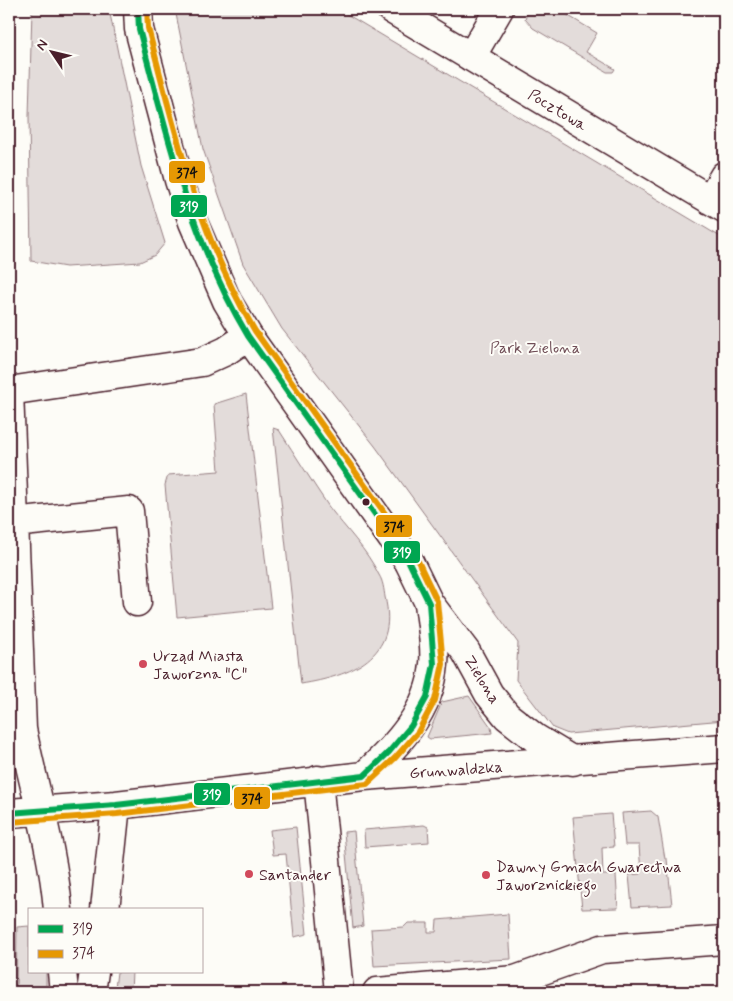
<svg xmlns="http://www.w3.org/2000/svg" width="733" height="1001" font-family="Mynerve,sans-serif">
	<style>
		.green { fill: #e3dcda; stroke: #967e82 }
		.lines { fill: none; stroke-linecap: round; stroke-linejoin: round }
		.minor-casing { stroke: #4a1f2b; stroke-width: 31 }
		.minor { stroke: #fdfcf7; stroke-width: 28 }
		.bus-1-casing { stroke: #fdfcf7; stroke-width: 10 }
		.bus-2-casing { stroke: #fdfcf7; stroke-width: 10 }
		.bus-1 { stroke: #00a651; stroke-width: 6 }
		.bus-2 { stroke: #e69804; stroke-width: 6 }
		.bus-dot { fill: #4a1f2b; stroke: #fdfcf7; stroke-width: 2 }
		.poi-dot { fill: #d1495b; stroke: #fdfcf7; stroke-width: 2 }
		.labels { text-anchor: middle; stroke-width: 4; stroke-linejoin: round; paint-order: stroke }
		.street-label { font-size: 16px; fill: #4a1f2b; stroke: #fdfcf7 }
		.park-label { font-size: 16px; fill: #704e57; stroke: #fdfcf7 }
		.poi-label { font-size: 16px; fill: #4a1f2b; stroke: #fdfcf7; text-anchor: start }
		.line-badge { stroke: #fdfcf7; stroke-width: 2 }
		.badge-label { font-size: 14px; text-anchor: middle; font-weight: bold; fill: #fff }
		.pale-badge-label { font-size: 14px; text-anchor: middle; font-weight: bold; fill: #111 }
	</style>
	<rect width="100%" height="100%" fill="#fdfcf7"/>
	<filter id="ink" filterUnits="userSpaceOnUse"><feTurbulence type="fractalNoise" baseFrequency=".02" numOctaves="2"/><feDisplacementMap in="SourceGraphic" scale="10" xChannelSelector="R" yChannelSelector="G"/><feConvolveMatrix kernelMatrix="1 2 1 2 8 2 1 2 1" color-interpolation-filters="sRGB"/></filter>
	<g filter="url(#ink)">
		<path class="green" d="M9,9h4l-2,108 1,138 -3,-2z
			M32,9h77l32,157 24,77 -10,12 -15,7 -74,5 -35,-6 -2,-145z
			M175,9h163l386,230v481l-156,14 -15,-6 -37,-48 2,-37 -143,-197 -93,-117 -39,-65 -40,-115z
			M528,9h29l40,24 -11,19 29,17 -2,3h-6l-74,-44 -8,-9z
			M9,282l3,1v69l-3,-5z
			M246,394l25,214 -94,9 -12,-132 3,-10 51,-4 -5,-67z
			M273,428l6,2c17,26 33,52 50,77 17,22 38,43 50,68 4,6 5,15 6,22 15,60 -34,79 -84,87z
			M469,696l22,31 1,6 -62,6 -3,-2 15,-35z
			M651,811l7,6 7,42h2l5,46 -40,2 -3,-32 12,-1 -2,-29h-14l-3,-32z
			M611,814l3,33 -12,1 1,27h13l2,33 -36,1 -9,-92z
			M424,825l4,2 1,15 -64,5 -1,-17z
			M296,827l11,107 -13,3 -8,-83 -13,1 -3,-25z
			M354,831l9,95 -10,2 -9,-96z
			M508,914l3,45 -137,7 -3,-37 33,-2 4,-4h20v9h8l1,-12z
			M29,926v46h17v20h-30l1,-65z
			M117,972h15l-1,20h-10l-6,-4z"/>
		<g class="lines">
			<g class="minor-casing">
				<path id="minor" d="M138,9l1,20 40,151 14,42 34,79 21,35 161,226 20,41 37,49 23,42 18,22 28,22 38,23
					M391,9l333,199
					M471,57l28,-48
					M710,200l14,-24
					M13,523l116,-12 8,91
					M364,776c33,-30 66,-65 70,-112 2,-19 -3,-42 -5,-61
					M318,780l21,212
					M9,813l107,-8 248,-29 360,-28
					M58,910c-5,-62 -24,-120 -36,-181l-13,-338 193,-29 24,-11 22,-15
					M105,910l11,-105
					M62,972l2,20
					M91,992l3,-20
					M377,992l138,-12 87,-31 122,-9"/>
			</g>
			<use href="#minor" class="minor"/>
			<g class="bus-1-casing">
				<path id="bus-1" d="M9,813l107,-8 248,-29 25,-24 22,-26 16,-29 7,-33 -5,-61 -20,-41 -161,-226c-57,-95 -81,-201 -109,-307l-1,-20"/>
			</g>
			<g class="bus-2-casing">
				<path id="bus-2" d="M10,822l107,-8 250,-30 28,-26 23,-26 17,-32 8,-36 -6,-63 -21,-44 -161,-226c-56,-94 -80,-199 -107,-303l-1,-19"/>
			</g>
			<use href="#bus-1" class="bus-1"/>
			<use href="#bus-2" class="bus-2"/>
		</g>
	</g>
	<circle class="bus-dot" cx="366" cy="502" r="4.5"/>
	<g class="poi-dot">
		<circle cx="143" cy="664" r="5"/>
		<circle cx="249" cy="874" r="5"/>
		<circle cx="486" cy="875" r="5"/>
	</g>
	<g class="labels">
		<g class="street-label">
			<text transform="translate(558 109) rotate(31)" y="6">Pocztowa</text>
			<text transform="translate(483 679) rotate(58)" y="6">Zielona</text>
			<text transform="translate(456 769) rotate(-4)" y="6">Grunwaldzka</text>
		</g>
		<g class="park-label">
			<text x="535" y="353">Park Zielona</text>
		</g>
		<g class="poi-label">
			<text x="153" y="661">Urząd Miasta<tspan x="153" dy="18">Jaworzna "C"</tspan></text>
			<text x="496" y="872">Dawny Gmach Gwarectwa<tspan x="496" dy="18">Jaworznickiego</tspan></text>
			<text x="259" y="880">Santander</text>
		</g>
	</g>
	<g class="line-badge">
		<rect x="168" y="160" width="38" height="24" rx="5" fill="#e69804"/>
		<rect x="170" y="194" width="38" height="24" rx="5" fill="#00a651"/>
		<rect x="375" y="514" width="38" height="24" rx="5" fill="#e69804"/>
		<rect x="383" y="540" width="38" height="24" rx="5" fill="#00a651"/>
		<rect x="193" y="782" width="38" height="24" rx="5" fill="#00a651"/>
		<rect x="233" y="786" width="38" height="24" rx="5" fill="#e69804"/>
	</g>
	<g class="badge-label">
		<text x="189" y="211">319</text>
		<text x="402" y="557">319</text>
		<text x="212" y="799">319</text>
	</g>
	<g class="pale-badge-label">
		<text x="187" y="177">374</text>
		<text x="394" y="531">374</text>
		<text x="252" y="803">374</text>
	</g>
	<rect width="733" height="1001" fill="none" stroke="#fdfcf7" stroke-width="30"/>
	<rect x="15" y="15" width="703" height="971" fill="none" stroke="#4a1f2b" stroke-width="2" filter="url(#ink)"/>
	<rect x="28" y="908" width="175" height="65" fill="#fdfcf7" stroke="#b5a4a5"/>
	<rect x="38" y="925" width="25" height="8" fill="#00a651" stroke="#b5a4a5"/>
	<text x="72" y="934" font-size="15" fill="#4a1f2b">319</text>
	<rect x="38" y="950" width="25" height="8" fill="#e69804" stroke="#b5a4a5"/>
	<text x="72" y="958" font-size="15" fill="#4a1f2b">374</text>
	<g transform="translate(52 52) rotate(305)" stroke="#fdfcf7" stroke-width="4" paint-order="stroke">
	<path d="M0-4L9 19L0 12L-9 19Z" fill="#4a1f2b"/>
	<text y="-8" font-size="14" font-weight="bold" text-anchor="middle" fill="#4a1f2b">N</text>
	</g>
</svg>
